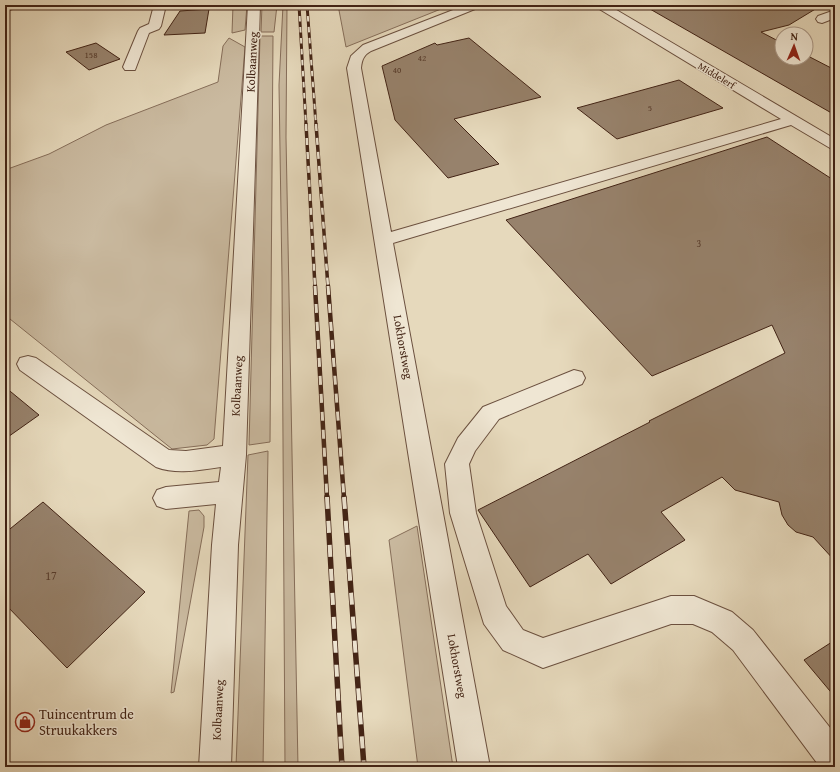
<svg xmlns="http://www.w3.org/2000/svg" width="840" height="772" font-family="'Gentium Book Plus',serif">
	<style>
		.green { fill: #cabaa0; stroke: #866e5a }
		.building { fill: #97826c; stroke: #422315 }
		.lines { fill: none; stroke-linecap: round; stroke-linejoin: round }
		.minor-casing { stroke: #6b503f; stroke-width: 2 }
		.minor { fill: #efe6d3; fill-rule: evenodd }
		.rail-far3-casing { stroke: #422315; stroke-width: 3 }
		.rail-far2-casing { stroke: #422315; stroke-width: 3.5 }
		.rail-far1-casing { stroke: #422315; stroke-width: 4.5 }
		.rail-casing { stroke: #422315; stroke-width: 5.5 }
		.rail-far3 { stroke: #efe6d3; stroke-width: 2; stroke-dasharray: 5.5; stroke-linecap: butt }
		.rail-far2 { stroke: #efe6d3; stroke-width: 2.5; stroke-dasharray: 7; stroke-linecap: butt }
		.rail-far1 { stroke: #efe6d3; stroke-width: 3; stroke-dasharray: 9; stroke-linecap: butt }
		.rail { stroke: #efe6d3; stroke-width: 4; stroke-dasharray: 12; stroke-linecap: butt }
		.labels { text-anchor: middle; stroke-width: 3; stroke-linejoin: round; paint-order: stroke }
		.far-number-label { font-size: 9px; fill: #573b2b }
		.far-street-label { font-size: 10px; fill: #422315; stroke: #efe6d3 }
		.number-label { font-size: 10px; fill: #573b2b }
		.street-label { font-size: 12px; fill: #422315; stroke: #efe6d3 }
		.near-number-label { font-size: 12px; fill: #573b2b }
		.near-poi-label { font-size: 14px; fill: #422315; stroke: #efe6d3; text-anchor: start }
	</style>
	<rect width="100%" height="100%" fill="#e6d9bc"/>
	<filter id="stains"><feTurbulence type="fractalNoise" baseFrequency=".005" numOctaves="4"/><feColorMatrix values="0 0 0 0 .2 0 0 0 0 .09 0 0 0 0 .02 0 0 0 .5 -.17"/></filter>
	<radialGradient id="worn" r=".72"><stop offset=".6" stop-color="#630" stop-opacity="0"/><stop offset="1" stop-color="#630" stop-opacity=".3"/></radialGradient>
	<path class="green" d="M233,5h14l-2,25 -13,3z
		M262,5h15l-3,27h-13z
		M283,5h4l-1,132 12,630h-13l-3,-489 -3,-193z
		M338,5h113l-105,42z
		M260,36h13l-3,406 -21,3z
		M229,38l16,9 -31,392 -7,6 -35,4 -167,-134v-145l44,-16 57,-29 112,-43 5,-36z
		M268,451l-5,316h-27l12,-312z
		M199,510l5,6v11l-30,165 -3,1 18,-182z
		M417,526l36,241h-35l-29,-227z"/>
	<path class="building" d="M643,5h179l-33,20 -28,7 21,11v15h24v-3l29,15v45z
		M209,9l-4,24 -41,2 16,-24z
		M469,38l72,59 -87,22 45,45 -51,14 -53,-58 -13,-54 53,-23 2,2z
		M96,43l24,16 -31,11 -23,-18z
		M679,80l44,28 -106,31 -40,-31z
		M767,137l68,44v380l-22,-24 -17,-5 -8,-7 -6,-10 -3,-13 -44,-12 -13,-13 -61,35 24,28 -74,44 -23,-30 -58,33 -52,-77 172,-88 -1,-1 136,-68 -13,-28 -120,51 -146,-156z
		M5,387l34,28 -34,24z
		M43,502l102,90 -78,76 -62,-64v-71z
		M835,640v57l-31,-37z"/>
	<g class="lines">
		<g class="minor-casing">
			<path id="minor" d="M5,5h17l-2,2 -15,4z
				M154,5h12l-5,21 -2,3 -10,4 -14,37h-10l-2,-3 15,-36 2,-3 9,-4z
				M248,5h12l-14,450 -8,90 -7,222h-32l13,-222 4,-41 -50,5 -9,-3 -4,-8 4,-8 9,-3 53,-5 2,-15c-22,3 -44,8 -65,0l-136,-97 -3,-6 3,-6 8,-2 8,2 133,92 17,1 37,-5z
				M466,5h16l-2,2 -109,44c-7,4 -9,8 -10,17l30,164 390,-113 -185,-112 -2,-2h14l227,134v11l-5,-2 -39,-23 -398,118 97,524h-32l-111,-699 4,-12 12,-11z
				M835,10v8l-13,5 -4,-1 -2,-3 2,-3z
				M574,370l8,2 3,6 -3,6 -83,35 -24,32 -6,13 7,49 30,93 17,24 20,8 128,-42h23l38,16 21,18 82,104v33h-15l-87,-117 -21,-18 -19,-8h-22l-128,44 -40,-18 -19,-26 -34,-111 -5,-49 13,-26 25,-31z"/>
		</g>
		<use href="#minor" class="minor"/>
		<g class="rail-far3-casing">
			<path id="rail-far3" d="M299,5l7,120
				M307,5l9,120"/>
		</g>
		<g class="rail-far2-casing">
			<path id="rail-far2" d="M306,124l9,163
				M316,124l12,163"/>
		</g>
		<g class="rail-far1-casing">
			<path id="rail-far1" d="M315,286l12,212
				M328,286l16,212"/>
		</g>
		<g class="rail-casing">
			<path id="rail" d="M327,497l15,270
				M344,497l20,270"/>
		</g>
		<use href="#rail-far3" class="rail-far3"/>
		<use href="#rail-far2" class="rail-far2"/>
		<use href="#rail-far1" class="rail-far1"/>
		<use href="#rail" class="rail"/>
	</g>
	<defs>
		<g id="shop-ring" transform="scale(1)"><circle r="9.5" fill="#efe6d3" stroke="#8f2418" stroke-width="1.5"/><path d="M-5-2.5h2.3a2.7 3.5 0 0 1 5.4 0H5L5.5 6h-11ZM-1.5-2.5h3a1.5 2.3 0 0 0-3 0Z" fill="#8f2418"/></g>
	</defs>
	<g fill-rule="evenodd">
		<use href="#shop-ring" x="25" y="722"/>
	</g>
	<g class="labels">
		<g class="far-number-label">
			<text x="91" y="58">158</text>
			<text x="422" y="61">42</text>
			<text x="397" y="73">40</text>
			<text x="650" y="111">5</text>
		</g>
		<g class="far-street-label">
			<text transform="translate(717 75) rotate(31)" y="4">Middelerf</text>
		</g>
		<g class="number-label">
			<text x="699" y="247">3</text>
		</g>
		<g class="street-label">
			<text transform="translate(252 62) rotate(-87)" y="4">Kolbaanweg</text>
			<text transform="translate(403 347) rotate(80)" y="4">Lokhorstweg</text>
			<text transform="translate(237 386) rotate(-87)" y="4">Kolbaanweg</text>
			<text transform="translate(457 666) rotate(80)" y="4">Lokhorstweg</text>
			<text transform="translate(218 710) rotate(-87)" y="4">Kolbaanweg</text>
		</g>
		<g class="near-number-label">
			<text x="51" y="580">17</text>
		</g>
		<g class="near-poi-label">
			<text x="39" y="719">Tuincentrum de<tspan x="39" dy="16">Struukakkers</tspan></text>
		</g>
	</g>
	<rect width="840" height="772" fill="none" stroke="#e6d9bc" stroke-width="20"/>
	<rect x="6" y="6" width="828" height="760" fill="none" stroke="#422315" stroke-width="2"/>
	<rect x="10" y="10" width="820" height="752" fill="none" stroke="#422315"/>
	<g transform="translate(794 46) rotate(2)"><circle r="19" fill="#efe6d3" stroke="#aa9887"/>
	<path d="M0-3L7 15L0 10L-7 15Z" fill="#8f2418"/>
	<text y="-6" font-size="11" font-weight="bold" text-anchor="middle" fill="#422315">N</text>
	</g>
	<rect width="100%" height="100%" filter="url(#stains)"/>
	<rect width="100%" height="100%" fill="url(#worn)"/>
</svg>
